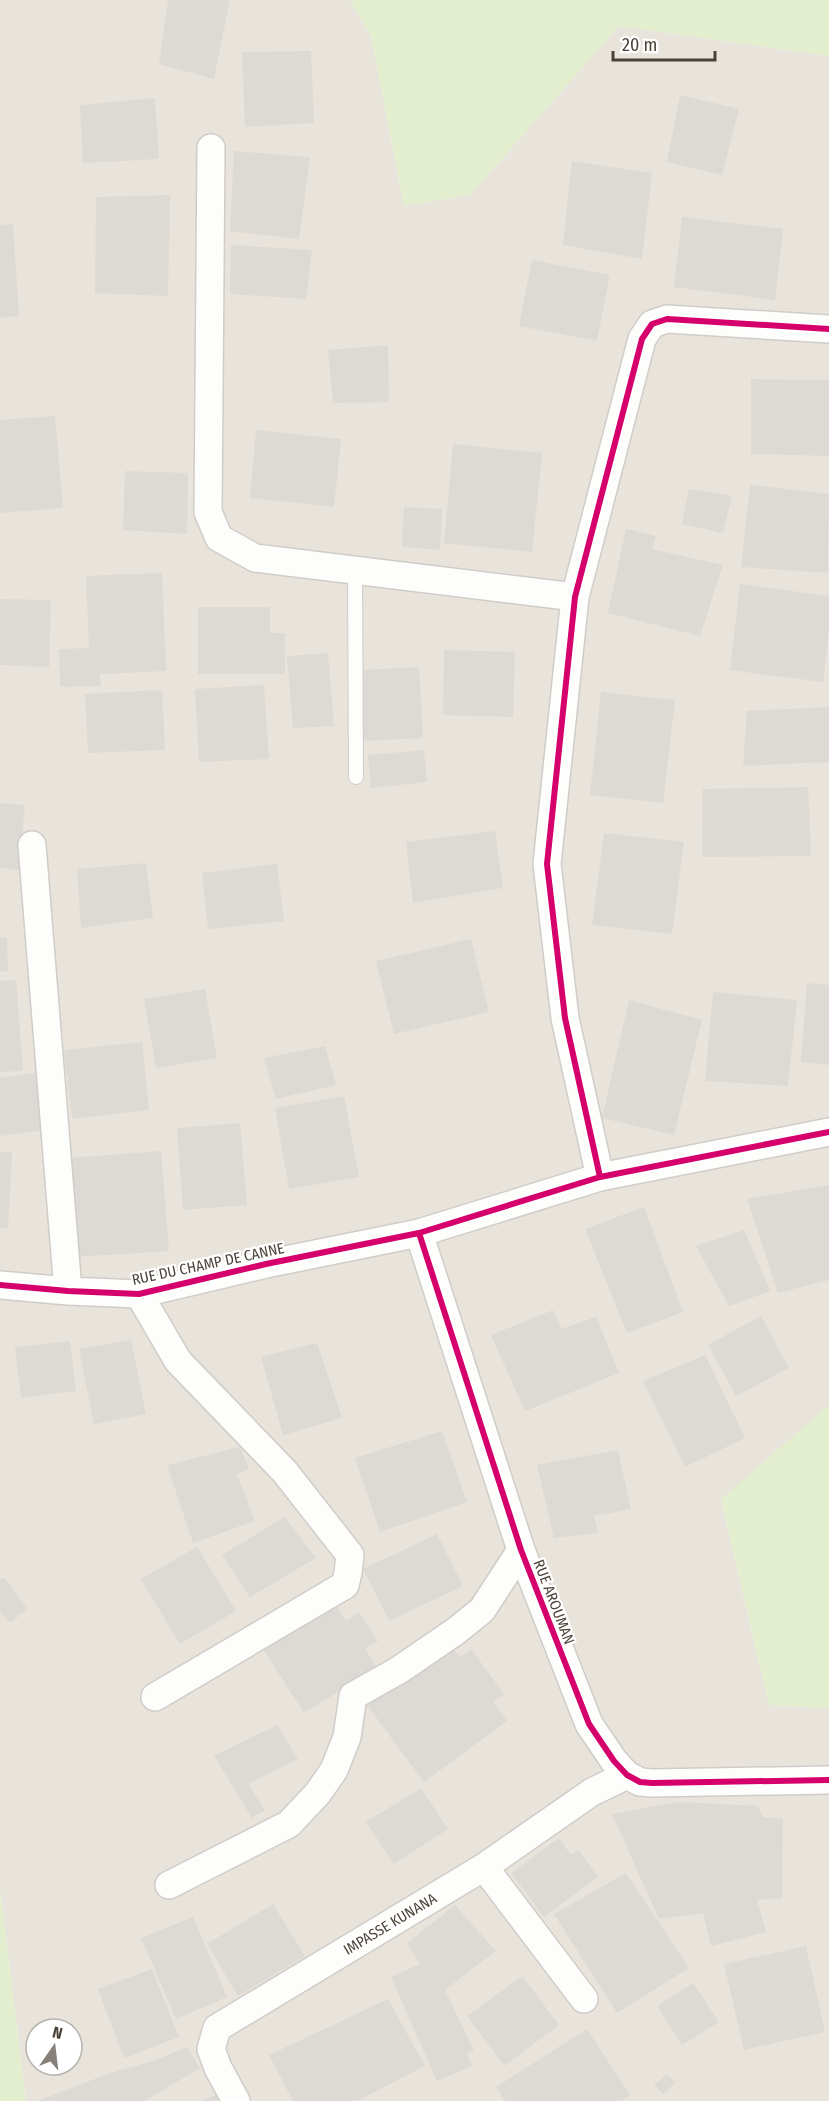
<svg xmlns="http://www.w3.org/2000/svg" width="829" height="2101" font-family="'Fira Sans Condensed',sans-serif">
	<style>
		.residential { fill: #e8e3db; fill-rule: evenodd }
		.green { fill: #e2eecd }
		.building { fill: #dddad6 }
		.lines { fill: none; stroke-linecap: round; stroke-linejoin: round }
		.service-casing { stroke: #d0ccc8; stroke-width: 16 }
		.minor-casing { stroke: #d0ccc8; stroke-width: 30 }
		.service { stroke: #fdfdfc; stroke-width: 14 }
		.minor { stroke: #fdfdfc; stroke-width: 27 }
		.cycleway-casing { stroke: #fff; stroke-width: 10 }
		.cycleway { stroke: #d6006c; stroke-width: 6 }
		.labels { text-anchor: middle; stroke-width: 4.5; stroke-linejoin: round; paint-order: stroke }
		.street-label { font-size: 15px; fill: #4c4338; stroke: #fff }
	</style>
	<rect width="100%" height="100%" fill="#f3f1ee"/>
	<path class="residential" d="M0,0h350l21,36 33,170 66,-11 149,-169 210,30v1349l-108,95 48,205 60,3v393h-803l-26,-212zM36,2029h36v36h-36z"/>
	<path class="green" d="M350,0h479v56l-210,-30 -149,169 -66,11 -33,-170z
		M829,1405v303l-60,-3 -48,-206z
		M0,1889l26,212h-26z"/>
	<path class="building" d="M168,0h62l-16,79 -55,-15z
		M311,51l3,72 -69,4 -3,-75z
		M680,95l59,14 -17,66 -55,-13z
		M155,98l4,61 -76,4 -3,-58z
		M234,151l76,6 -11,82 -69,-8z
		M572,161l80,12 -10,86 -79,-14z
		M170,195l-2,101 -73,-3 1,-96z
		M682,217l101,12 -8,71 -101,-13z
		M13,224l6,92 -19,2v-93z
		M231,245l81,5 -6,49 -76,-5z
		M532,260l78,15 -13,66 -78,-15z
		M388,345l1,57 -56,1 -5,-53z
		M751,379l78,1v76l-78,-2z
		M55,416l8,92 -63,5v-93z
		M256,430l85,9 -7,68 -84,-9z
		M453,444l89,9 -10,99 -88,-9z
		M125,471l63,2 -1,61 -64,-4z
		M750,485l79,9 -1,79 -87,-6z
		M689,489l43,7 -9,37 -41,-9z
		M404,507l38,2 -2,41 -38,-3z
		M626,529l30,7 -4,13 71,16 -23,71 -92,-23z
		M162,573l4,98 -66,3 1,12 -41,1 -1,-38 30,-1 -3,-72z
		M740,584l89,12v34l-6,52 -93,-12z
		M0,599l51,1 -2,67 -49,-2z
		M198,607h72v26h15v41h-87z
		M444,650l71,2 -2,65 -70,-2z
		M328,653l6,73 -41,2 -6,-72z
		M419,667l4,71 -60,3 -4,-71z
		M264,685l5,74 -70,3 -4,-73z
		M162,690l3,60 -77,3 -3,-59z
		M601,692l74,8 -12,103 -73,-8z
		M829,707v55l-86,4 4,-55z
		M424,750l3,32 -56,6 -3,-33z
		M808,787l3,69 -109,1 1,-68z
		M0,803l25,2 -6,65 -19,-2z
		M495,831l8,57 -90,15 -7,-61z
		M604,833l80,9 -12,92 -80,-9z
		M146,863l7,55 -72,10 -4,-59z
		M277,864l7,57 -76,8 -6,-56z
		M7,937l1,34 -8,1v-34z
		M471,939l18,73 -95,22 -18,-73z
		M16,980l7,91 -23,1v-91z
		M807,983l22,2v80l-28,-3z
		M205,989l12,69 -61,10 -12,-69z
		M713,992l84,8 -9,86 -83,-5z
		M629,1000l73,20 -28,115 -72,-17z
		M142,1042l7,68 -77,9 -8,-69z
		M325,1046l11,39 -60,14 -12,-41z
		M49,1071l6,58 -55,7v-58z
		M344,1096l15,81 -70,12 -14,-81z
		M240,1123l7,82 -64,5 -6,-82z
		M161,1151l8,100 -93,6 -8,-99z
		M0,1152h12l-4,76h-8z
		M829,1185v95l-51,13 -31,-94z
		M644,1207l39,105 -56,21 -42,-104z
		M744,1230l26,61 -41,15 -33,-60z
		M553,1310l8,19 35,-12 23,56 -94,38 -34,-76z
		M761,1316l28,52 -53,28 -28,-51z
		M131,1340l15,74 -52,10 -15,-75z
		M70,1341l6,50 -55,7 -6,-51z
		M317,1343l25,75 -59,17 -22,-78z
		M705,1355l40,83 -60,29 -42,-86z
		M442,1431l25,71 -87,30 -25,-74z
		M240,1447l9,22 -12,5 18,47 -62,22 -26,-78z
		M618,1450l13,59 -37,7 4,17 -44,5 -17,-73z
		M285,1517l31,41 -66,39 -28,-42z
		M437,1534l26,52 -74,35 -26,-52z
		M197,1547l39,64 -56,33 -39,-65z
		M4,1577l23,32 -17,14 -10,-12v-31z
		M335,1603l11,18 13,-9 19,29 -13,8 12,19 -73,45 -41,-64z
		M447,1641l13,16 11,-8 33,45 -11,8 14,19 -83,61 -60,-81z
		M277,1725l21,34 -50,25 17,26 -13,8 -38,-62z
		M421,1788l27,41 -54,35 -28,-42z
		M678,1802l80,4 5,11 20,2 -1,79 -25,2 9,32 -55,14 -8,-33 -44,6 -47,-105z
		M559,1838l12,17 7,-6 20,28 -54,40 -33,-44z
		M626,1873l63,95 -72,45 -63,-99z
		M273,1904l32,52 -67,40 -31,-52z
		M455,1905l41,46 -51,39 29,61 -7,3 5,12 -35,15 -46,-104 29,-13 -13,-21z
		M193,1917l34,80 -51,22 -35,-81z
		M806,1946l19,86 -81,18 -20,-86z
		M152,1969l27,68 -55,21 -26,-69z
		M522,1976l37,49 -55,41 -37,-50z
		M693,1983l26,39 -37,23 -25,-39z
		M388,1999l37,67 -68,35h-64l-24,-46z
		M587,2029l43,66 -9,6h-116l-9,-14z
		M187,2047l13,21 -55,33h-107l72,-28 43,-12z
		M667,2074l8,9 -12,11 -9,-9z
		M222,2092l4,9h-25z"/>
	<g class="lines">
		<g class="service-casing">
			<path id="service" d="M355,570l1,207"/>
		</g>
		<g class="minor-casing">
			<path id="minor" d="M211,148l-3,364 11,26 36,20 320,39
				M32,845l36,446
				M600,1177l-35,-159 -18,-154 28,-267 67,-258 10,-15 15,-5 162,10
				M419,1233l102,317 68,174 25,37 13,14 13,7 12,1 177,-3
				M0,1285l68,6 71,3 127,-30 153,-31 181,-56 229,-45
				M139,1294l39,67 107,111 65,83 -2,18 -3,12 -190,112
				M484,1867l100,132
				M169,1885l120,-61 29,-31 16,-23 13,-33 6,-41 46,-26 57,-39 26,-21 39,-60
				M236,2101l-18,-33 -7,-19 6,-21 267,-161 108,-75 35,-17"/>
		</g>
		<use href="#service" class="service"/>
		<use href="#minor" class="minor"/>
		<g class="cycleway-casing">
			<path id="cycleway" d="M600,1177l-35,-159 -18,-154 28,-267 67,-258 10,-15 15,-5 162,10
				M419,1233l102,317 68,174 25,37 13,14 13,7 12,1 177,-3
				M0,1285l68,6 71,3 127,-30 153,-31 181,-56 229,-45"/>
		</g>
		<use href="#cycleway" class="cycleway"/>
	</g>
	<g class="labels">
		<g class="street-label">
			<text transform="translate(208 1264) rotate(-12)" y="5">RUE DU CHAMP DE CANNE</text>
			<text transform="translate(554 1602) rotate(69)" y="5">RUE AROUMAN</text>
			<text transform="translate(390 1924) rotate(-31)" y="5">IMPASSE KUNANA</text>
		</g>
	</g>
	<g transform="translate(54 2047) rotate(14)"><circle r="28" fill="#ffffff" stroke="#b7b4af" stroke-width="1.5"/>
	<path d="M0-4.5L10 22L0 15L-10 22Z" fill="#868078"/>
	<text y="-9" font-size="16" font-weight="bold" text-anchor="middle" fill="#4c4338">N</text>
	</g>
	<path d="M613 51v9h102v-9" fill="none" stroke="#4c4338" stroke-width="3"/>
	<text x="622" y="51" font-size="18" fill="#4c4338" stroke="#ffffff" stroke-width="4.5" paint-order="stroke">20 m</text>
</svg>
